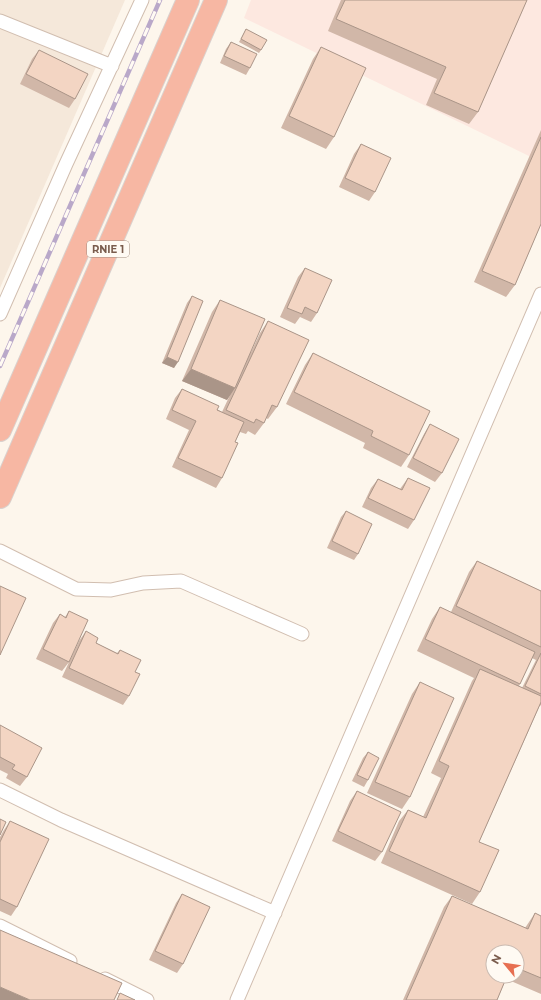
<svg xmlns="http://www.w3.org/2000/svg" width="541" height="1000" font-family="Montserrat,sans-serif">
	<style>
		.residential { fill: #f5e8da }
		.commercial { fill: #fde8e0 }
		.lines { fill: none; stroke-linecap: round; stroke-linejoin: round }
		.street-casing { stroke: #d1beb0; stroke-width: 15 }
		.highway-casing { stroke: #dad1cd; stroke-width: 24 }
		.street { stroke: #fff; stroke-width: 13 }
		.highway { stroke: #f7b7a3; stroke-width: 22 }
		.rail-casing { stroke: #b9a8c9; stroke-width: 4.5 }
		.rail { stroke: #fffaf3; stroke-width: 3; stroke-dasharray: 9; stroke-linecap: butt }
		.wall { fill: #d1b7a8; fill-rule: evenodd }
		.shaded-wall { fill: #aa9588 }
		.building { fill: #f3d5c3; stroke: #aa9588 }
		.labels { text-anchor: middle; stroke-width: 3; stroke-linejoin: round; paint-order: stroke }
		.shield { fill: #fffaf3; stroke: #a28b7f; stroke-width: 1 }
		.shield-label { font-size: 10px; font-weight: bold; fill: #7a5c4d }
	</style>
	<rect width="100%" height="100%" fill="#fdf6ec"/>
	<path class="residential" d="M0,0h125l-125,288z"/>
	<path class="commercial" d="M251,0h290v135l-10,22 -287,-139z"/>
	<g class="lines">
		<g class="street-casing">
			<path id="street" d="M0,21l112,45
				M0,314l66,-150 76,-164
				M0,551l76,38 35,1 32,-7 38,-2 121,53
				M0,790l61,30 214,93
				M0,926l70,35
				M105,979l42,21
				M237,1000l304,-706"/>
		</g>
		<g class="highway-casing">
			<path id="highway" d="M0,430l188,-430
				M0,497l216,-497"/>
		</g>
		<use href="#street" class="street"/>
		<use href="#highway" class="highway"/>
		<g class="rail-casing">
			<path id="rail" d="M0,366l160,-366"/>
		</g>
		<use href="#rail" class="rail"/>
	</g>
	<path class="wall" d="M341,0h186l-49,112 -9,12 -43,-19 11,-26 -109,-48z
		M246,29l15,21 -2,3 -20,-11z
		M231,42l19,26 -4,7 -26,-12 6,-14z
		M321,47l13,90 -8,12 -45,-21 32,-69z
		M39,50l36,49 -6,9 -49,-24 12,-25z
		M541,130v94l-26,61 -9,12 -32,-15z
		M361,144l14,48 -6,9 -30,-14 15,-33z
		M305,268l12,45 -6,9 -11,-5 -5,7 -15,-7 18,-40z
		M192,296l-18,72 -12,-5 25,-60z
		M220,300l31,52 9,-19 8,-12 9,86 -9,12 -2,-1 -2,5 -9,12 -7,-4 -2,3 -6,-2 -5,10 -13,36 -6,10 -44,-21 17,-37 -23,-11 9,-21 7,-9 40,23 8,-17 -3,5 -45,-19 30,-69z
		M313,353l96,102 -8,12 -38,-19 2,-5 -79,-39 19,-39z
		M430,424l12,49 -7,9 -28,-15 17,-33z
		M408,478l6,42 -6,9 -46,-22 9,-19 7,-9 22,10z
		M346,511l12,43 -4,6 -27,-12 14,-31z
		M477,561l64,30v115l-1,-1 -61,137 1,50 -8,12 -91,-41 18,-42 9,-11 15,7 18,-39 -10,-5 41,-92 2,-3 -57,-27 15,-32 8,-12 11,5 18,-40zM532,658l4,2 -14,28 -3,-2z
		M69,611v51l-7,9 -26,-12 17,-36 7,-9 5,3z
		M86,631l10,12 21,10 3,-3 15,22 -6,24 -6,9 -61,-28 17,-36z
		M420,682l-10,115 -8,12 -35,-16 45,-99z
		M0,725l27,52 -7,9 -14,-8 2,-4 -8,-4z
		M368,752v28l-4,7 -12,-6 11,-23z
		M357,791l25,61 -7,9 -43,-20 18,-40z
		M10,821l7,86 -6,9 -11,-5v-74l4,-7z
		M182,894l1,70 -6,9 -28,-13 27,-57z
		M452,896l73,32 10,-15 6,3v78l-35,-15 -9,21h-94l41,-93zM517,952v24h-24z"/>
	<path class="shaded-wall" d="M167,357l11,5 -4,6 -12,-5z
		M191,369l44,19 -8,12 -45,-19z
		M0,987l30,13h-30z"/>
	<path class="building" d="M345,0h182l-49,112 -44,-19 12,-26 -110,-48z
		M246,29l21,11 -6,10 -20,-11z
		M231,42l26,12 -7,14 -26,-12z
		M321,47l45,21 -32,69 -45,-21z
		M39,50l49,24 -13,25 -49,-25z
		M541,137v87l-26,61 -33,-14z
		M361,144l30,14 -16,34 -30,-14z
		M305,268l27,12 -15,33 -12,-6 -3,7 -15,-6z
		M192,296l11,5 -25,61 -11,-5z
		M220,300l45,19 -30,69 -44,-19z
		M268,321l41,19 -32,67 -5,-2 -8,18 -8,-4 -2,4 -28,-13z
		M313,353l117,58 -21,44 -38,-19 2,-5 -79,-39z
		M182,389l37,17 -2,4 27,12 -9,20 3,1 -16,35 -44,-20 18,-37 -24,-11z
		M430,424l29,15 -17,34 -29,-15z
		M408,478l22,10 -16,32 -46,-22 10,-19 24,11z
		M346,511l26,13 -14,30 -26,-13z
		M477,561l64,30v56l-85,-41z
		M0,586l26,12 -26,57z
		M440,607l95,45 -15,32 -95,-45z
		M69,611l19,9 -19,42 -26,-13 17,-35 6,4z
		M86,631l12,7 -2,5 22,11 2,-4 21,10 -6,12 5,2 -11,22 -60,-28z
		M541,653v41l-16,-8z
		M480,669l61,27v6l-62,140 20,8 -19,42 -91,-41 19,-41 18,8 23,-52 -10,-5z
		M420,682l34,16 -44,99 -35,-15z
		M0,725l42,23 -15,29 -15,-8 3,-4 -15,-8z
		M368,752l11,6 -11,22 -11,-5z
		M357,791l44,21 -19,40 -44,-21z
		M0,819l6,3 -6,13z
		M10,821l39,18 -32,68 -17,-8v-57z
		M182,894l28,13 -27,57 -28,-13z
		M452,896l76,33 7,-16 6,3v62l-24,-10v-16h-24v24h14l-10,24h-91z
		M0,930l122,53 -8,17h-84l-30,-13z
		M120,993l15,7h-18z"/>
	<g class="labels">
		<rect class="shield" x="87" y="241" width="42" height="16" rx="3"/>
		<g class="shield-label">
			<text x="108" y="253">RNIE 1</text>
		</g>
	</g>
	<g transform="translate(505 964) rotate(299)"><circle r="19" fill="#fffaf3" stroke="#cabbb1"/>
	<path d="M0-3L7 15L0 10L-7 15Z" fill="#e76f51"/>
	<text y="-6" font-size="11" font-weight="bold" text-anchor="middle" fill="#7a5c4d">N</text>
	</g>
</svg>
